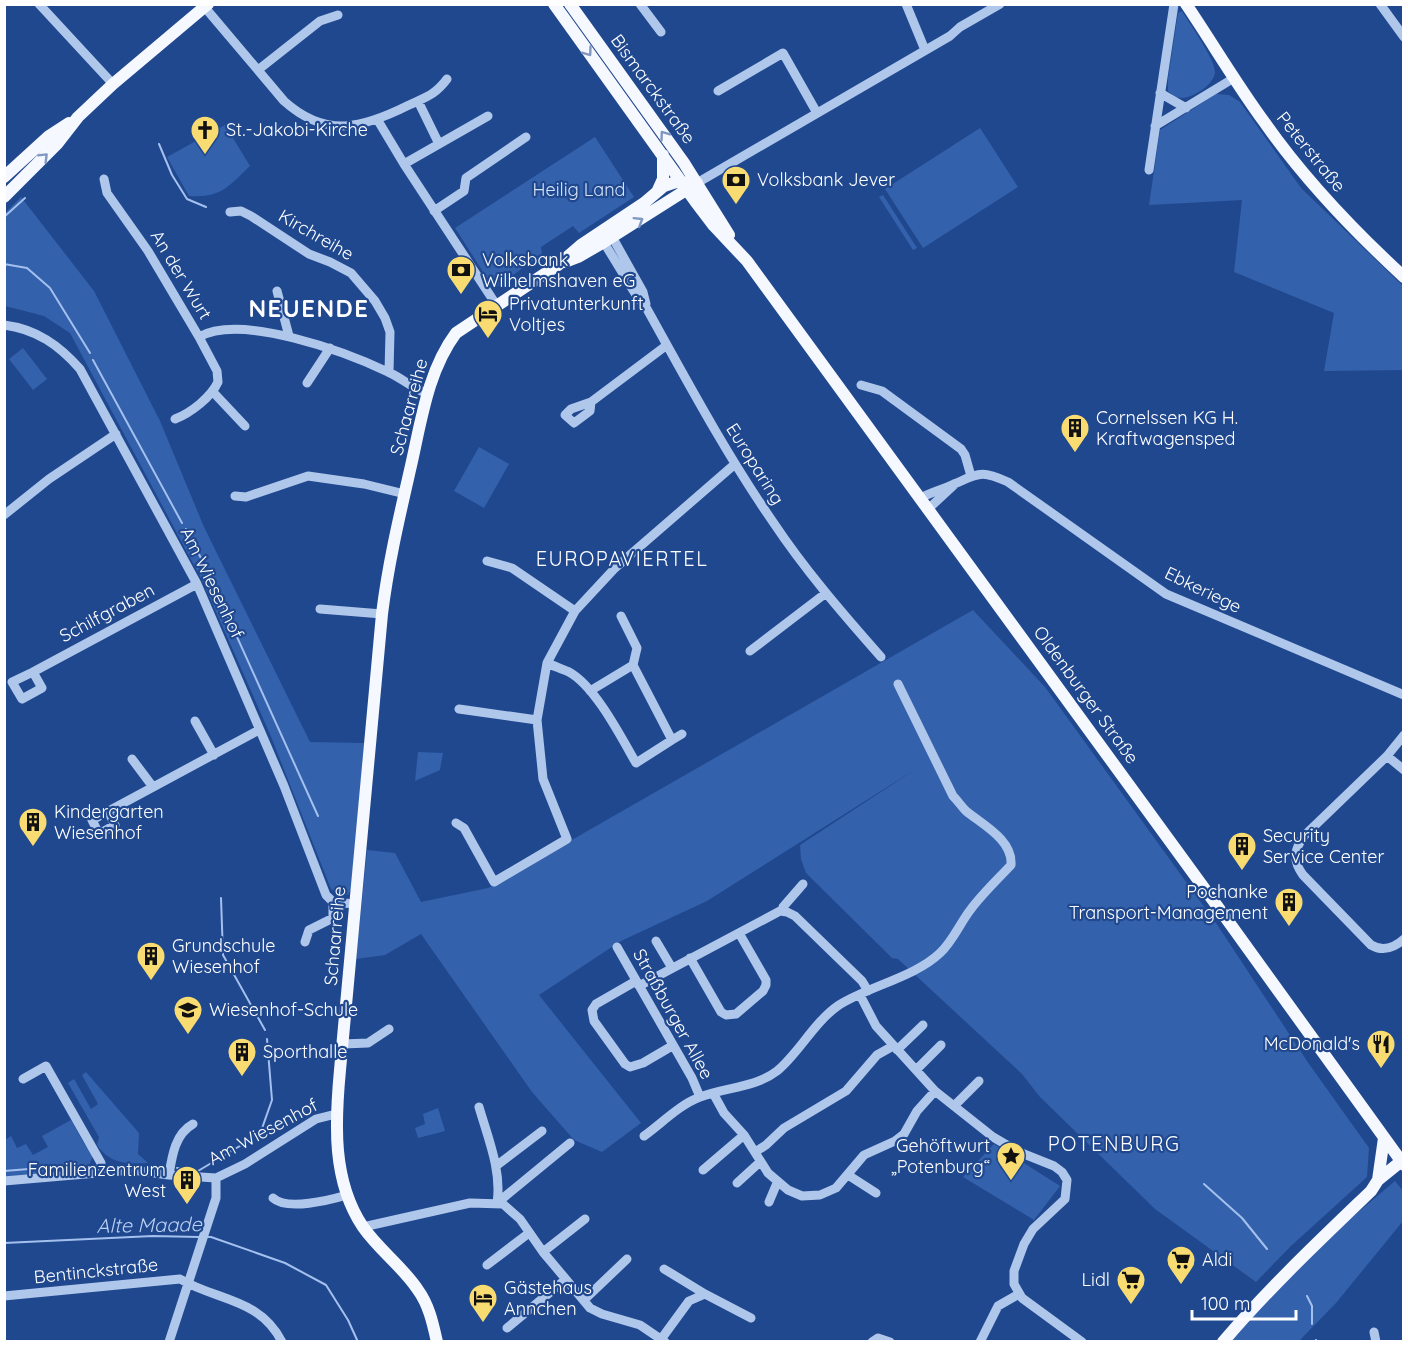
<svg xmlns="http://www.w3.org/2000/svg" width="1408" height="1346" font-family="Quicksand,sans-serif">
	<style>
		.green { fill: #3461ac }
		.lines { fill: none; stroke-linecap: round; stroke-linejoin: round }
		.stream { stroke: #a4c0ee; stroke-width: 2 }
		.minor { stroke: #b0c7ec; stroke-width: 9 }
		.major { stroke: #f6f8ff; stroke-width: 12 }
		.oneway { stroke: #8097c1 }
		.labels { text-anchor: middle; stroke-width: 4.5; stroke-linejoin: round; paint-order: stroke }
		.street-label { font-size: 18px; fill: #fff; stroke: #20488f }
		.poi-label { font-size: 18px; fill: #fff; stroke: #20488f; text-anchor: start }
		.park-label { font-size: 18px; fill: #d5e3f9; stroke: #20488f }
		.neighbourhood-label { font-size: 20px; letter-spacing: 1.5px; fill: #fff; stroke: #20488f }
		.water-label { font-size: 20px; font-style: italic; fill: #bcd1f3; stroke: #20488f }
		.district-label { font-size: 24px; font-weight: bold; letter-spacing: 1.5px; fill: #fff; stroke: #20488f }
	</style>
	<rect width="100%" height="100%" fill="#20488f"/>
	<path class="green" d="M1182,11c7,12 34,49 33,62 -2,10 -13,18 -22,22 -11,5 -17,4 -25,-4v-13l10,-65z
		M1216,94l13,1 11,7 61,86 102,98v84l-79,1 10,-58 -100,-41 8,-72 -93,5 11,-75z
		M225,125l25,41c-22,21 -29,32 -61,30l-22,-39z
		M980,128l38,59 -95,61 -38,-59z
		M595,137l39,60 -55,36 -6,-7 -32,21 1,7 -48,35 -39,-61z
		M883,195l34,53 -4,2 -34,-53z
		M21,197l73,94 66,130 44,106 106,215 54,1 -12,145 -4,7h-8l-9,-6 -61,-155 -68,-154 -132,-247 -26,-17 -39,-10v-93z
		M23,348l24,31 -14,11 -24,-31z
		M479,447l30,17 -25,44 -30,-17z
		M973,610l72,77 173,239 91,138 60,84 -2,29 -76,69 -35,36 -101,-73 -115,-112 -18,-23 -124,-115 -6,-1 -86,-85 -5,-14 -1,-14 119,-78 -212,134 -86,40 -82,54 102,128 -39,29 -28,-12 -42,-48 -111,-158 -36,21 -29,4 11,-109 28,3 26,49 67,-14z
		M418,752l25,1 -3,17 -25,11z
		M86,1072l53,61 -1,21 10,9c-21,1 -38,1 -51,-18l2,-8 -31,-54 6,-4 17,30 7,-5 -16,-29z
		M438,1108l7,23 -27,7 -3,-10 10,-4 -2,-10z
		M71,1120l14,25 4,2 4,8 -4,12 -13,8 -71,6v-41l6,-4 6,12 9,-4 7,11 15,-8 -6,-11z
		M994,1144l66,42 -26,34 -71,-43z
		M1395,1181l8,10v30l-67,82 -37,38 -69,1 31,-38 76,-74z"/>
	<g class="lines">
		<path class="stream" d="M159,144l13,31 15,24 19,8
			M4,217l21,-19
			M4,264l23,4 23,20 40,65
			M93,360l89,163
			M186,529l18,35 114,252
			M221,898l2,57 42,75
			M177,1168l21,3 62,-37 12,-34 -5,-61
			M4,1171l25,-2
			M1204,1184l38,34 25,31
			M205,1237h6l74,26 41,22 22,35 10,22
			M4,1243l149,-7 46,1
			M1307,1296l5,10v18
			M1316,1340l1,2"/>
		<path class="minor" d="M39,4l74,80
			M202,4l82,97c42,38 79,27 125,4 17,-8 26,-10 38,-26
			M640,4l21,28
			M906,4l19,46
			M1380,4l24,33
			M258,70l62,-49 18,-6
			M718,91l65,-38 34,60
			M1160,93l26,15
			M418,101l21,43
			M377,119l27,45 93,142
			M1155,126l79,-48
			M404,164l84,-48
			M1149,170l25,-166
			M104,179l3,14 41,58 51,86 18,34 1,11c-7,15 -27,31 -43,37
			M697,183l253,-147 10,-9 40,-23
			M434,211l30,-20 2,-13 60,-41
			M230,212l11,-1 10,5 58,38 21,8 21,11 24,28 10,17 5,14 -1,40
			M610,233l33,59 3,12
			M600,236l36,59 11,14c40,72 79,145 126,213 32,48 70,92 108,135
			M277,291l12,45
			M4,325c32,4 55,20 76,44l117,215 87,202 42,109 7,7 22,2
			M199,337c42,-24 147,15 189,35 14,6 25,17 40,22
			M307,383l23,-35
			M861,385l21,6 79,58 4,6 6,21
			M213,392l32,34
			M591,402l-1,9 -16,12 -9,-8 6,-6 20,-7 76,-57
			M235,496l11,1 62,-21 56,8 41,10
			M919,499c11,-7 23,-9 35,-15 26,-11 27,-14 54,-2l158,112 238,101
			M927,510l27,-25
			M4,515l45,-36 67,-45
			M487,561l25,7 63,43
			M320,609l62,5
			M621,616l16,32 -4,17
			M750,651l76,-58
			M547,663c7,3 15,6 22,9 26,14 52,65 67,91l36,-23 -39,-75 -43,26
			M33,672l-21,10 10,17 20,-11 -9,-16 164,-88
			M459,709l78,11
			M195,721l19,34
			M1404,735l-17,21 -82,79c-11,14 -13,25 -2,40l68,70c12,7 23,3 33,-6
			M672,740l10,-6
			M1387,756l17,14
			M132,759l21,28
			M108,811l7,14 -16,9 -7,-14 167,-90
			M456,823l8,5 30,54 73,-43 -24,-60 -6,-59 10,-57 28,-52 40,-43 120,-104
			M782,911l1,-4 20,-23
			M656,941l16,27
			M305,942l4,-12 24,-12v-16
			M617,947l75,131 8,19
			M690,958l31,54 5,3 10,-1 27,-23 3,-6v-5l-27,-47
			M636,981l-40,23 -4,6 2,11 31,43 5,3 13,-4 29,-17
			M639,986l141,-75 7,1 8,4 67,65 6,10
			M860,995l16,31 59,65 58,46 26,15 35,14 8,6 5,8 -2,19 -32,30 -9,15 -10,27v13l8,14 60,44
			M343,1044l25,-1 21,-14
			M897,1050l26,-25
			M916,1070l25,-25
			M23,1079l23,-13 55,97v9
			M713,1093l11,20 20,22 24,38 20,17 14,6 18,-1 16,-7 28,-33 31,-14 9,-7 13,-23 18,-20
			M954,1106l25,-25
			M479,1107c9,31 23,64 18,96
			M644,1136c18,-13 35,-31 56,-39 25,-10 55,-9 77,-26 22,-18 37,-49 62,-66 30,-19 76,-28 101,-52 13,-12 20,-30 31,-44 12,-16 27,-30 40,-44 2,-25 -28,-40 -45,-54 -5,-5 -8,-10 -13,-15l-55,-112
			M755,1152l11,-7 18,-17 62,-37 31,-36 16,-9
			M496,1166l46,-35
			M703,1170l41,-35
			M169,1175c3,-19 6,-41 24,-51
			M848,1175l28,18
			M4,1181l128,-11 37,5 47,3 29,-14 71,-45 20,-5
			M737,1183l23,-21
			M273,1198c14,13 57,2 74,-3
			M769,1202l8,-19
			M497,1203l73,-60
			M363,1227l107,-24 33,1 17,15 23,33 47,56 12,6 38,11 25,17
			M543,1252l42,-33
			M487,1265l42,-32
			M664,1269l41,25
			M4,1296l176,-17c37,22 80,19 102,63
			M584,1300l43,-41
			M507,1328l58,-48
			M1374,1332l2,10
			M169,1342l47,-144v-20
			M659,1342l30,-41 16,-7 46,24
			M872,1342l6,-4 12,4
			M980,1342l18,-36 21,-12"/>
		<path class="major" d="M554,4l141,197 19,25 33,35 476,653 181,251
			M570,4l114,159 45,72
			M1186,4c27,40 51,81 79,119 40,57 88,107 139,154
			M4,177l45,-41 20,-13
			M658,190l5,-11v-24
			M4,197l53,-53 21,-27 35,-33 95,-80
			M565,262l13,-5 26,-15 90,-57
			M1378,1180l6,-42
			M437,1342c-4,-18 -8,-37 -19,-52 -15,-23 -39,-40 -55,-63 -31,-46 -28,-104 -23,-157l42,-456c6,-49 17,-96 28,-144 11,-47 17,-98 46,-137l102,-68 23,-20 63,-42 20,-17 12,-4 21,1
			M1223,1342c46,-54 97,-102 148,-151l7,-11 26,-21"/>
	</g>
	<defs><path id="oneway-chevron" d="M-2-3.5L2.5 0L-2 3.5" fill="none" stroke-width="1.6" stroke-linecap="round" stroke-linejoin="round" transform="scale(1.5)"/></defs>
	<g class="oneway">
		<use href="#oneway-chevron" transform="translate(588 52) rotate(54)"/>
		<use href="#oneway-chevron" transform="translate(664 135) rotate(-126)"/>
		<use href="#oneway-chevron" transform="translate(44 157) rotate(-45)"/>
		<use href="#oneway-chevron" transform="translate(639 221) rotate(-32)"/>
	</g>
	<defs>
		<g id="church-pin" transform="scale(1.5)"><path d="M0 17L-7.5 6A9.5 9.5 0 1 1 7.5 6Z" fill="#f9dc71" stroke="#20488f"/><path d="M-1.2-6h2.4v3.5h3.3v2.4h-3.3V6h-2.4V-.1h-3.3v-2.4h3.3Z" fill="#111"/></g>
		<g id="bank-pin" transform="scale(1.5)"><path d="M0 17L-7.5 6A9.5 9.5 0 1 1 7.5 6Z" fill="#f9dc71" stroke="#20488f"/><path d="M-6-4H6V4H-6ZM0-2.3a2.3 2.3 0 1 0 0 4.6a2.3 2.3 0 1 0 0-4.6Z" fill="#111"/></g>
		<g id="hotel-pin" transform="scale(1.5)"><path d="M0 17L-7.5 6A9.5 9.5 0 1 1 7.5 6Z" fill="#f9dc71" stroke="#20488f"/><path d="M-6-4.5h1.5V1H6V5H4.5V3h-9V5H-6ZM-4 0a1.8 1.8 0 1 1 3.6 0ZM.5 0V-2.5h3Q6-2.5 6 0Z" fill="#111"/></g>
		<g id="building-pin" transform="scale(1.5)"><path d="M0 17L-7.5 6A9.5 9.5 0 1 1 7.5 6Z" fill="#f9dc71" stroke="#20488f"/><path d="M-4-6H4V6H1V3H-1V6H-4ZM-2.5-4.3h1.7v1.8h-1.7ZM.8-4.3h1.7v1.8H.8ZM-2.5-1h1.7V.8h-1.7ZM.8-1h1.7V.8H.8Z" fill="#111"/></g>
		<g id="school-pin" transform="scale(1.5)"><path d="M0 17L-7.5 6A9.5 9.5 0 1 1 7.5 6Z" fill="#f9dc71" stroke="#20488f"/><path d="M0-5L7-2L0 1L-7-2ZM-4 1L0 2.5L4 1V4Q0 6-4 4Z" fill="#111"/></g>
		<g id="restaurant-pin" transform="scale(1.5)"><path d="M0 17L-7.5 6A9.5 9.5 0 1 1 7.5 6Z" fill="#f9dc71" stroke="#20488f"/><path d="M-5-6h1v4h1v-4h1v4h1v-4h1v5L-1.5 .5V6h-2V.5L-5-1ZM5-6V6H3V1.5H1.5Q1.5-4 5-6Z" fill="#111"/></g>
		<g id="sight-pin" transform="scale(1.5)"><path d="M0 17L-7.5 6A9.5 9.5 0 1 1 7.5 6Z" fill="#f9dc71" stroke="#20488f"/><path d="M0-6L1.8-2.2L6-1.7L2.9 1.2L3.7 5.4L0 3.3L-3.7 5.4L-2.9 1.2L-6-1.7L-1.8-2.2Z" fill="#111"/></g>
		<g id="supermarket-pin" transform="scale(1.5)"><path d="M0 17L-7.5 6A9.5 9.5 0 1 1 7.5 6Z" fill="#f9dc71" stroke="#20488f"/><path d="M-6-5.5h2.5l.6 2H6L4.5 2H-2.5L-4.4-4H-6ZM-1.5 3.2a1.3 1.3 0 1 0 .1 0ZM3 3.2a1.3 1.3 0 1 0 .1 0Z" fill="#111"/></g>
	</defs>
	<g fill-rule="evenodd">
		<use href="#church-pin" x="205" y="130"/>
		<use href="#bank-pin" x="736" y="180"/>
		<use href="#bank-pin" x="461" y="270"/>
		<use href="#hotel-pin" x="488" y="314"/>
		<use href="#building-pin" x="1075" y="428"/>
		<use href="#building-pin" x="33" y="822"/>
		<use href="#building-pin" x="1242" y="846"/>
		<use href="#building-pin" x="1289" y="902"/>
		<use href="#building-pin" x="151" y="956"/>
		<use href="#school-pin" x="188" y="1010"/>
		<use href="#restaurant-pin" x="1381" y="1044"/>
		<use href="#building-pin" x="242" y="1052"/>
		<use href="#sight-pin" x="1011" y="1156"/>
		<use href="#building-pin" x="187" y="1180"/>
		<use href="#supermarket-pin" x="1181" y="1260"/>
		<use href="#supermarket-pin" x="1131" y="1280"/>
		<use href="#hotel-pin" x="483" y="1298"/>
	</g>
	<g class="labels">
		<g class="street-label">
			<text transform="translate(653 89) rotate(54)" y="6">Bismarckstraße</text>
			<text transform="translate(1311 152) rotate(51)" y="6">Peterstraße</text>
			<text transform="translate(316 235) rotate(30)" y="6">Kirchreihe</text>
			<text transform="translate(181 275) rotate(59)" y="6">An der Wurt</text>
			<text transform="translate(409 407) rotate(-75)" y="6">Schaarreihe</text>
			<text transform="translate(755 464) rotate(58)" y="6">Europaring</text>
			<text transform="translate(212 583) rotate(64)" y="6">Am Wiesenhof</text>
			<text transform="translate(1203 590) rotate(26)" y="6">Ebkeriege</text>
			<text transform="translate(107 613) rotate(-28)" y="6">Schilfgraben</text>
			<text transform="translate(1086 695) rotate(54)" y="6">Oldenburger Straße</text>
			<text transform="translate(335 936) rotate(-85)" y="6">Schaarreihe</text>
			<text transform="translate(673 1014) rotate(61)" y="6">Straßburger Allee</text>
			<text transform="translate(263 1132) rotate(-28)" y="6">Am Wiesenhof</text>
			<text transform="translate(96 1271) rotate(-6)" y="6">Bentinckstraße</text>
		</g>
		<g class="poi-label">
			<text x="226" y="136">St.-Jakobi-Kirche</text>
			<text x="757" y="186">Volksbank Jever</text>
			<text x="482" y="266">Volksbank<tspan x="482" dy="21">Wilhelmshaven eG</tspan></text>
			<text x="509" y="310">Privatunterkunft<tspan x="509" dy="21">Voltjes</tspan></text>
			<text x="1096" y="424">Cornelssen KG H.<tspan x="1096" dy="21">Kraftwagensped</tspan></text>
			<text x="54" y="818">Kindergarten<tspan x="54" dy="21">Wiesenhof</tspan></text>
			<text x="1263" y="842">Security<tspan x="1263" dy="21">Service Center</tspan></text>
			<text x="1268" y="898" text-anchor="end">Pochanke<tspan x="1268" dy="21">Transport-Management</tspan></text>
			<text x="172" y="952">Grundschule<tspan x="172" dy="21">Wiesenhof</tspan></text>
			<text x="209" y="1016">Wiesenhof-Schule</text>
			<text x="1360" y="1050" text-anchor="end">McDonald's</text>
			<text x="263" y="1058">Sporthalle</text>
			<text x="990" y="1152" text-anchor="end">Gehöftwurt<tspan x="990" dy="21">„Potenburg“</tspan></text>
			<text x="166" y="1176" text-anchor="end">Familienzentrum<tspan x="166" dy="21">West</tspan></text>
			<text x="1202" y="1266">Aldi</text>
			<text x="1110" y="1286" text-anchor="end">Lidl</text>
			<text x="504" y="1294">Gästehaus<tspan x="504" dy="21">Annchen</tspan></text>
		</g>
		<g class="park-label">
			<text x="579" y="196">Heilig Land</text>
		</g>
		<g class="neighbourhood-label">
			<text x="622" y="566">EUROPAVIERTEL</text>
			<text x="1114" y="1151">POTENBURG</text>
		</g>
		<g class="water-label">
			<text transform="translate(149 1225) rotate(-1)" y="7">Alte Maade</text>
		</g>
		<g class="district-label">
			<text x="309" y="317">NEUENDE</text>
		</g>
	</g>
	<rect width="1408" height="1346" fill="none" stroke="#ffffff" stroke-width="12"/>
	<path d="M1192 1310v9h104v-9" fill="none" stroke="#ffffff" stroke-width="3"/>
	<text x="1201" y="1310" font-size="18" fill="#ffffff" stroke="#20488f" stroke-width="4.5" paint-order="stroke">100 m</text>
</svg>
